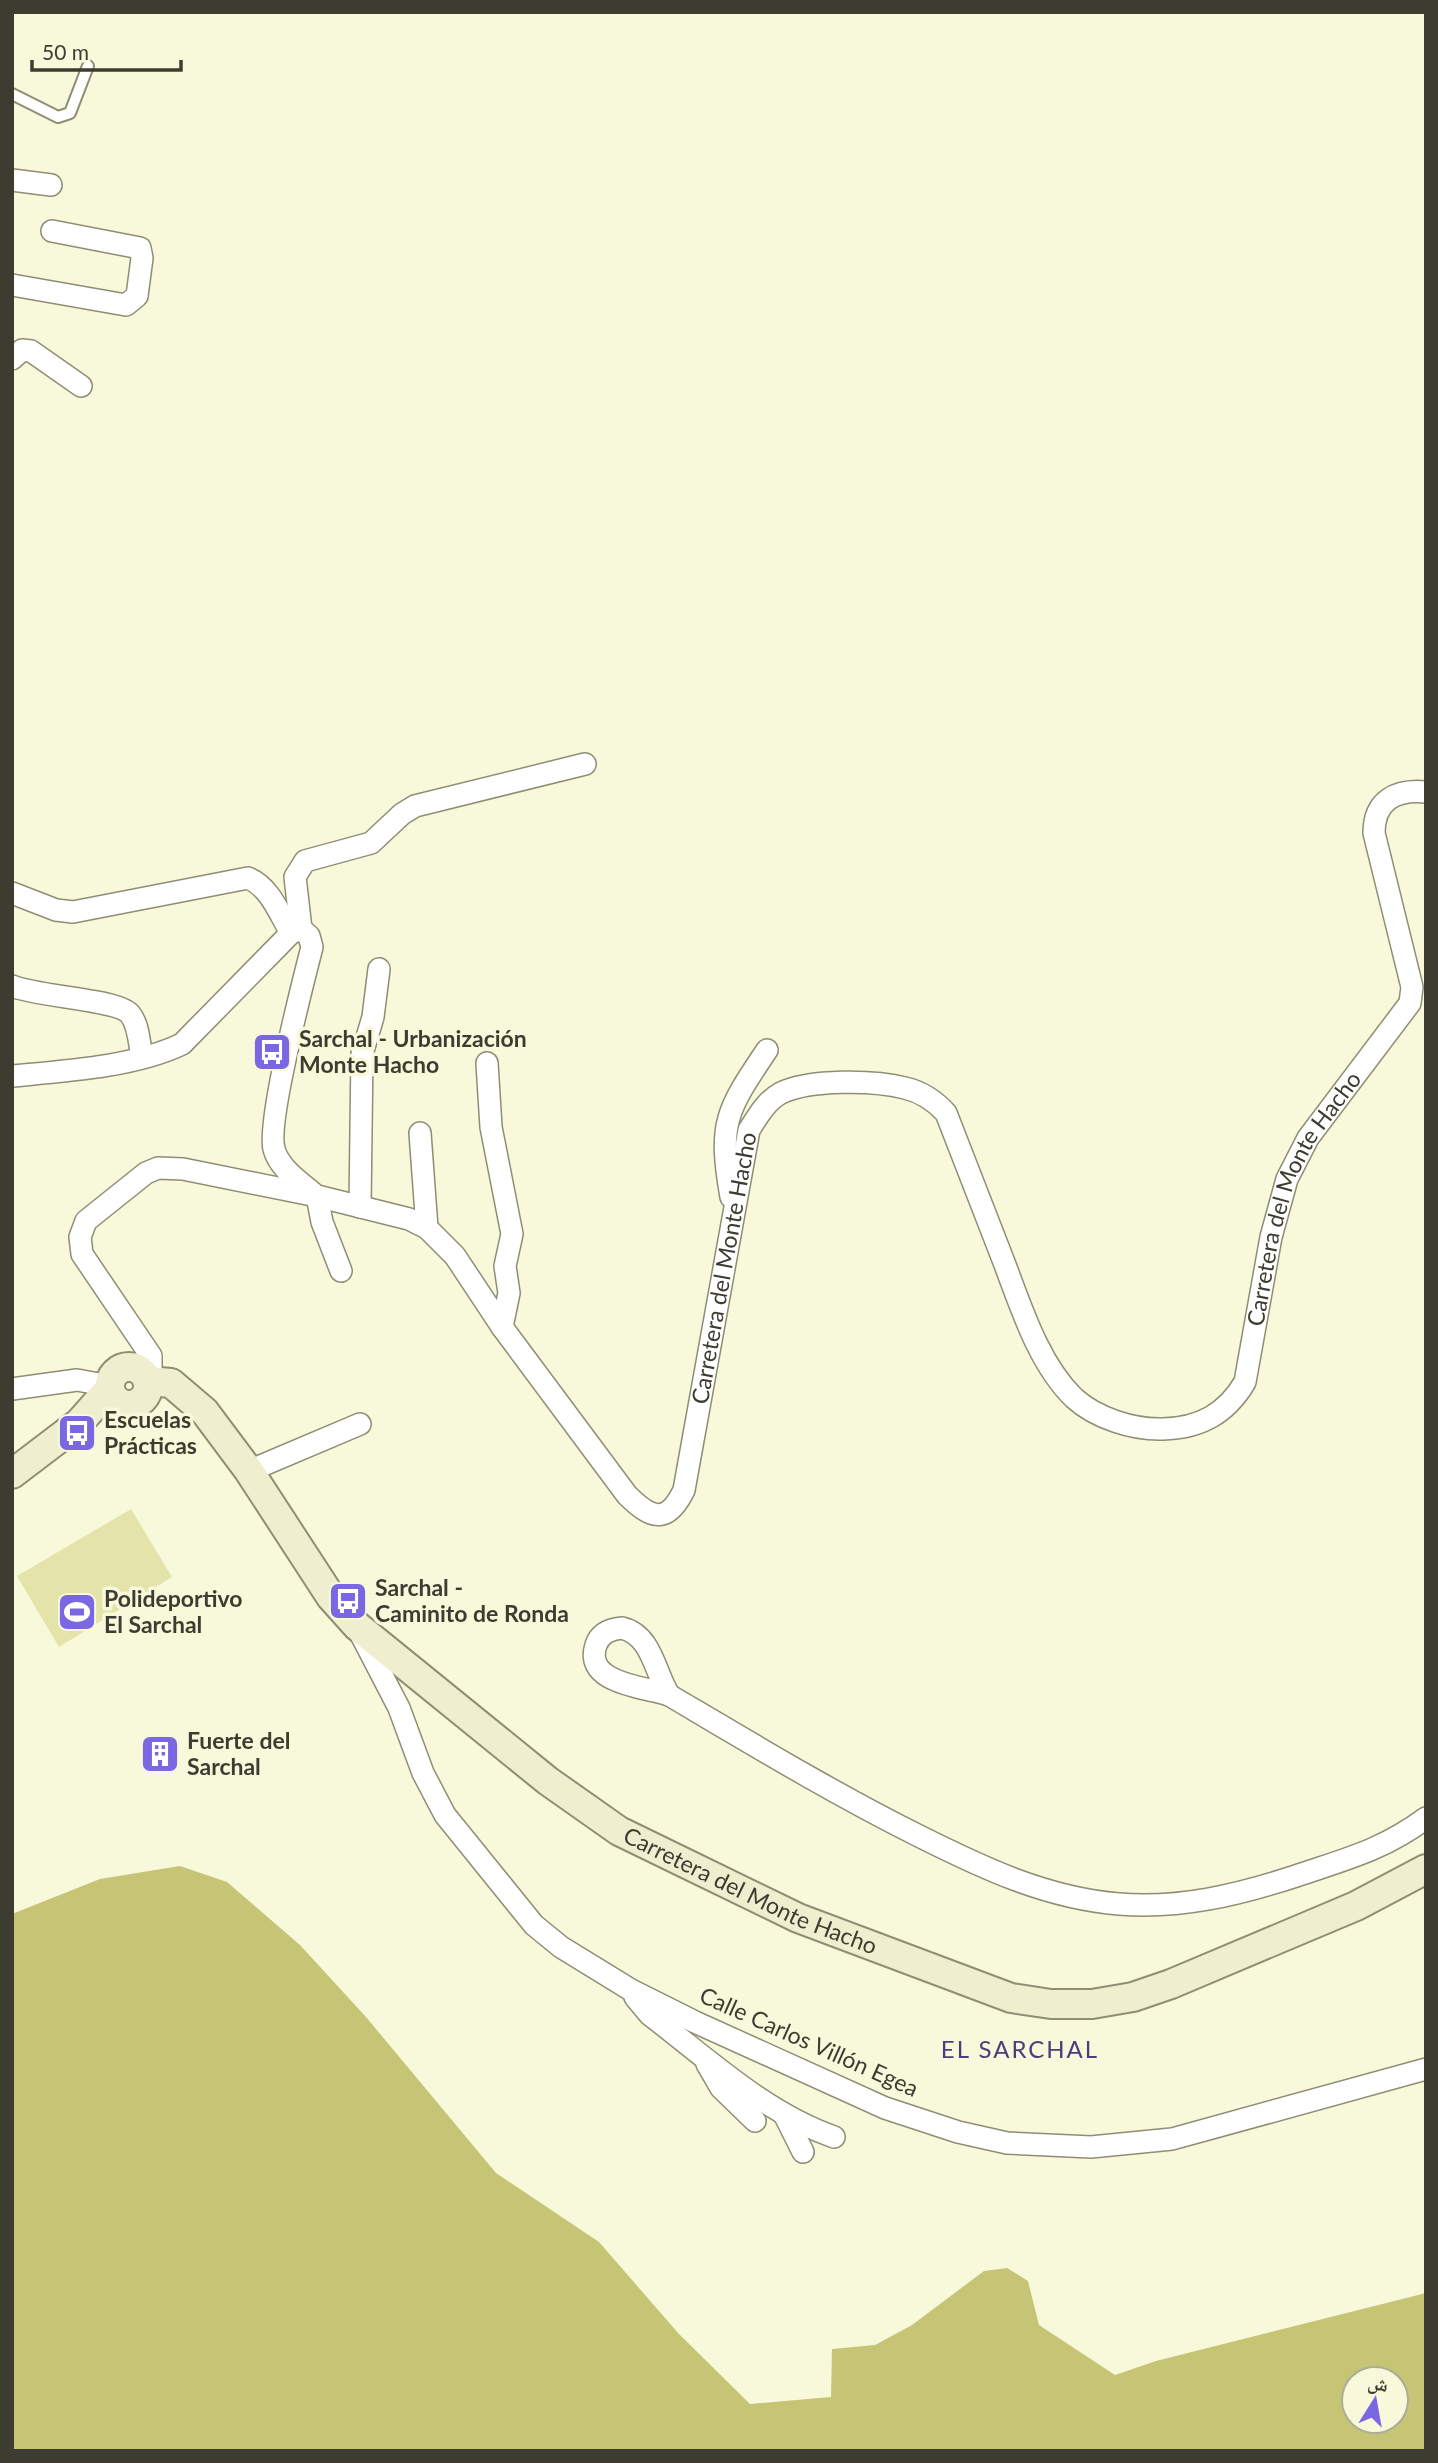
<svg xmlns="http://www.w3.org/2000/svg" width="1438" height="2463" font-family="Lato,'Noto Naskh Arabic',sans-serif">
	<style>
		.green { fill: #e4e3aa }
		.water { fill: #c6c475; fill-rule: evenodd }
		.lines { fill: none; stroke-linecap: round; stroke-linejoin: round }
		.lane-casing { stroke: #8e8e74; stroke-width: 14 }
		.street-casing { stroke: #8e8e74; stroke-width: 24 }
		.secondary-casing { stroke: #8e8e74; stroke-width: 32 }
		.lane { stroke: #fff; stroke-width: 10 }
		.street { stroke: #fff; stroke-width: 21 }
		.secondary { stroke: #efeecf; stroke-width: 28 }
		.labels { text-anchor: middle; stroke-width: 7; stroke-linejoin: round; paint-order: stroke }
		.poi-label { font-size: 23px; font-weight: bold; fill: #3c3c30; stroke: #f8f9db; text-anchor: start }
		.street-label { font-size: 23px; fill: #3c3c30; stroke: #f8f9db }
		.neighbourhood-label { font-size: 24px; letter-spacing: 2px; fill: #48407d; stroke: #f8f9db }
	</style>
	<rect width="100%" height="100%" fill="#f8f9db"/>
	<path class="green" d="M131,1509l41,68 -113,70 -42,-71z"/>
	<path class="water" d="M180,1866l47,16 73,63 66,72 130,156 103,69 80,92 71,70 81,-7 1,-48 43,-4 37,-20 72,-54 23,-3 21,13 11,44 76,50 41,-14 270,-68v158h-1414v-537l88,-35zM1354,2379h42v42h-42z"/>
	<g class="lines">
		<g class="lane-casing">
			<path id="lane" d="M12,94l46,23 12,-4 18,-47"/>
		</g>
		<g class="street-casing">
			<g id="street">
				<path d="M12,180l39,5"/>
				<path d="M12,285l114,20 11,-9 5,-38 -2,-10 -88,-17"/>
				<path d="M12,359l10,-9 9,1 50,35"/>
				<path d="M12,893l44,17 17,2 175,-34c22,9 31,35 43,55"/>
				<path d="M301,929l-6,-52 10,-16 66,-18 31,-29 13,-8 170,-42"/>
				<path d="M301,929l8,7 3,11c-9,35 -45,175 -38,202 5,19 25,32 39,44"/>
				<path d="M12,986c26,11 105,13 118,28 9,11 9,29 12,43"/>
				<path d="M487,1063l4,64 21,107 -7,32 4,27 -7,34"/>
				<path d="M12,1076c53,-5 122,-9 170,-32l109,-111 10,-4"/>
				<path d="M420,1133l7,95"/>
				<path d="M317,1196l5,26 19,49"/>
				<path d="M731,1197c-13,-74 -5,-86 36,-147"/>
				<path d="M360,1207l2,-153 11,-37 6,-48"/>
				<path id="s1" d="M143,1373l8,-5v-12l-69,-102 -2,-17 6,-16 60,-48 12,-5 25,1 134,27 92,23 18,9 28,28 47,71 125,168c24,24 40,30 57,-5l65,-360c9,-14 17,-29 32,-37 29,-14 93,-13 124,-5 17,4 30,13 41,25 19,48 37,96 56,144 18,46 35,105 72,141 22,20 59,32 89,31 37,-1 63,-15 82,-47l26,-145 16,-58 21,-41 102,-135 2,-16 -38,-154c0,-32 21,-44 52,-41"/>
				<path d="M12,1389l65,-9 33,6"/>
				<path d="M249,1471l111,-47"/>
				<path d="M622,1628c30,7 33,45 47,67 -23,-8 -86,-11 -73,-50 4,-12 15,-16 26,-17z"/>
				<path d="M359,1631l40,77 24,65 22,42 89,110 27,22 70,43 64,32 190,86 73,24 49,11 84,4 81,-8 254,-70"/>
				<path d="M669,1695c83,49 164,98 250,141 64,32 127,62 200,68 61,5 119,-9 177,-28 50,-17 87,-26 130,-58"/>
				<path d="M635,1997l15,18c58,44 115,98 184,122"/>
				<path d="M707,2064l14,24 34,33"/>
				<path d="M785,2116l18,36"/>
			</g>
		</g>
		<g class="secondary-casing">
			<g id="secondary">
				<circle cx="129" cy="1386" r="19"/>
				<path id="s2" d="M148,1381l23,2 34,29 44,59 82,126 26,29 191,155 71,50 179,87 213,80 40,6h41l41,-7 38,-13 185,-78 70,-37"/>
				<path d="M12,1474l67,-51 31,-35"/>
			</g>
		</g>
		<use href="#lane" class="lane"/>
		<use href="#street" class="street"/>
		<use href="#secondary" class="secondary"/>
	</g>
	<defs>
		<g id="bus-square" transform="scale(2.0125)"><rect x="-9" y="-9" width="18" height="18" rx="4" fill="#7b67e2" stroke="#f8f9db"/><path d="M-5-6H5V4H4V6H2V4H-2V6H-4V4H-5ZM-3.5-4V0h7V-4ZM-3.5 1.2v1.5H-2V1.2ZM2 1.2v1.5H3.5V1.2Z" fill="#fff"/></g>
		<g id="stadium-square" transform="scale(2.0125)"><rect x="-9" y="-9" width="18" height="18" rx="4" fill="#7b67e2" stroke="#f8f9db"/><path d="M0-5a6.5 5 0 1 0 0 10a6.5 5 0 1 0 0-10ZM-3.5-1.8h7v3.6h-7Z" fill="#fff"/></g>
		<g id="building-square" transform="scale(2.0125)"><rect x="-9" y="-9" width="18" height="18" rx="4" fill="#7b67e2" stroke="#f8f9db"/><path d="M-4-6H4V6H1V3H-1V6H-4ZM-2.5-4.3h1.7v1.8h-1.7ZM.8-4.3h1.7v1.8H.8ZM-2.5-1h1.7V.8h-1.7ZM.8-1h1.7V.8H.8Z" fill="#fff"/></g>
	</defs>
	<g fill-rule="evenodd">
		<use href="#bus-square" x="272" y="1052"/>
		<use href="#bus-square" x="77" y="1433"/>
		<use href="#bus-square" x="348" y="1601"/>
		<use href="#stadium-square" x="77" y="1612"/>
		<use href="#building-square" x="160" y="1754"/>
	</g>
	<g class="labels">
		<g class="poi-label">
			<text x="299" y="1047">Sarchal - Urbanización<tspan x="299" dy="26">Monte Hacho</tspan></text>
			<text x="104" y="1428">Escuelas<tspan x="104" dy="26">Prácticas</tspan></text>
			<text x="375" y="1596">Sarchal -<tspan x="375" dy="26">Caminito de Ronda</tspan></text>
			<text x="104" y="1607">Polideportivo<tspan x="104" dy="26">El Sarchal</tspan></text>
			<text x="187" y="1749">Fuerte del<tspan x="187" dy="26">Sarchal</tspan></text>
		</g>
		<g class="street-label">
			<text dy="8" stroke="none"><textPath href="#s1" startOffset="2249">Carretera del Monte Hacho</textPath></text>
			<text dy="8" stroke="none"><textPath href="#s1" startOffset="1180">Carretera del Monte Hacho</textPath></text>
			<text dy="8" stroke="none"><textPath href="#s2" startOffset="808">Carretera del Monte Hacho</textPath></text>
			<text transform="translate(809 2042) rotate(24)" y="8">Calle Carlos Villón Egea</text>
		</g>
		<g class="neighbourhood-label">
			<text x="1020" y="2058">EL SARCHAL</text>
		</g>
	</g>
	<rect width="1438" height="2463" fill="none" stroke="#3c3c30" stroke-width="28"/>
	<g transform="translate(1375 2400) rotate(11)"><circle r="33" fill="#f8f9db" stroke="#adad97" stroke-width="2"/>
	<path d="M0-5L12 26L0 18L-12 26Z" fill="#7b67e2"/>
	<text y="-10" font-size="19" font-weight="bold" text-anchor="middle" fill="#3c3c30">ش</text>
	</g>
	<path d="M32 60v10h149v-10" fill="none" stroke="#3c3c30" stroke-width="3.5"/>
	<text x="42" y="60" font-size="21" fill="#3c3c30" stroke="#f8f9db" stroke-width="5" paint-order="stroke">50 m</text>
</svg>
